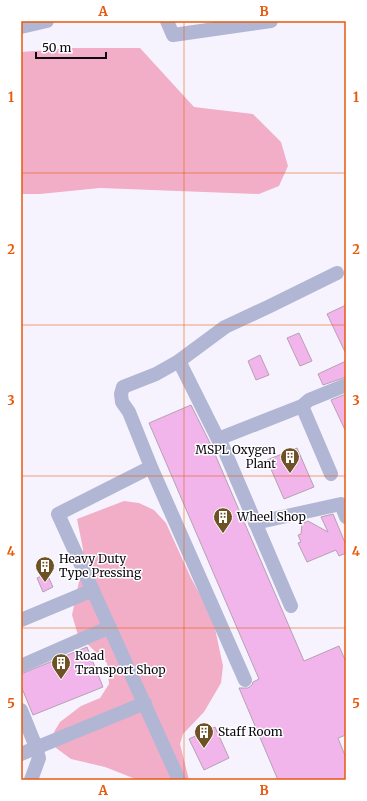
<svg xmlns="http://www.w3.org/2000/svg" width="367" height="801" font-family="Merriweather,serif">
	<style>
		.green { fill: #f3aec7 }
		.building { fill: #f1b5eb; stroke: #b6a0b3 }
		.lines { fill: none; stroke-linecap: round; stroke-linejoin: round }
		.minor { stroke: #b2b6d5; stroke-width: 14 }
		.grid { fill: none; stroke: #e8590c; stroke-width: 1; stroke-opacity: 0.55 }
		.labels { text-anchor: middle; stroke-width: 3; stroke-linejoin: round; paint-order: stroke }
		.poi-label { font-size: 12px; fill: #0d0912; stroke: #fff; text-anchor: start }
		.neatline { fill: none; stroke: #e8590c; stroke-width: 1.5 }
		.grid-label { font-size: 13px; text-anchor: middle; font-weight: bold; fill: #e8590c }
	</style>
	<rect width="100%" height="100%" fill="#f7f3fe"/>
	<path class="green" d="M74,48h66l54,59 59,7 28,28 7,24 -9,20 -20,8 -159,-6 -60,6h-19v-142z
		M124,501l15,2 15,7 12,13 25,55 22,41 10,47 -2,17 -17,29 -21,22 -3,10 9,36h-51l-33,-13 -34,-8 -15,-11 -2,-16 6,-10 21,-16 19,-8 9,-14 -2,-21 -29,-28 -6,-20 9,-43 2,-23 -6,-30z"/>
	<path class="building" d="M346,305v49l-19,-40z
		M299,333l13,28 -12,5 -13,-28z
		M260,355l9,20 -13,5 -8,-19z
		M346,361v16l-23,8 -5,-11z
		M346,394v38l-15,-32z
		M191,405l20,40 93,216 35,-15 7,16v73l-8,3 8,20v22h-68l-39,-92h9l4,-3 1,-3 6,-3 -110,-256z
		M297,448l17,39 -30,12 -17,-39z
		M333,514l13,31v8l-7,3 -3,-6 -29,12 -9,-19 3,-1 -3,-7 3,-1 1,-10 6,-3 20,11 -7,-15z
		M47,574l6,13 -10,5 -6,-14z
		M87,647l16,40 -70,28 -12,-29v-12z
		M215,727l14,31 -25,12 -15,-31z"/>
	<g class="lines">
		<path class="minor" d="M167,21l6,14 98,-14
			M21,27l26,-6
			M179,361l46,-34 43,-20 69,-34
			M302,406l29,68
			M218,439l5,8 68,159
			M151,467l94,213
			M255,523l86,-19 5,13
			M21,620l72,-30
			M21,666l89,-39
			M21,710l15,37 3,11 -8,22
			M21,754l124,-51
			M179,780l-121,-266 93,-47 -22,-55 -7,-10 -1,-8 2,-7 33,-13 23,-13 39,78 84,-33 7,-6 37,-15"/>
	</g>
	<path class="grid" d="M184,21v759M21,173h325M21,325h325M21,476h325M21,628h325"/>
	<defs>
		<g id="building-pin" transform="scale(1)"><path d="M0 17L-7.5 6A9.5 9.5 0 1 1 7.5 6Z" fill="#6f5126" stroke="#fff"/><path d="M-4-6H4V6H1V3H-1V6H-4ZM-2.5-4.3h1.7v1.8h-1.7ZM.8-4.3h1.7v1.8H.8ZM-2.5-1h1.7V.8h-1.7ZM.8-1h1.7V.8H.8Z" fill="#fff"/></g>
	</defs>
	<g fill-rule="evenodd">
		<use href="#building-pin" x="290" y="457"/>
		<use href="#building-pin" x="223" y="517"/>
		<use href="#building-pin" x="45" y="566"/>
		<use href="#building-pin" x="61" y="663"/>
		<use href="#building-pin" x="204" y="732"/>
	</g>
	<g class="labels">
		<g class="poi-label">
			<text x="276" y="454" text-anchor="end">MSPL Oxygen<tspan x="276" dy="14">Plant</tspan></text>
			<text x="237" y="521">Wheel Shop</text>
			<text x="59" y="563">Heavy Duty<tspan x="59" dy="14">Type Pressing</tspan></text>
			<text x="75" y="660">Road<tspan x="75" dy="14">Transport Shop</tspan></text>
			<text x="218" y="736">Staff Room</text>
		</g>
	</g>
	<rect width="367" height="801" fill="none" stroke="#ffffff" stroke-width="44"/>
	<path d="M36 52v6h70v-6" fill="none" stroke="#0d0912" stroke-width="2"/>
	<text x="42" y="52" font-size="12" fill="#0d0912" stroke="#ffffff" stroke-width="3" paint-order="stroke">50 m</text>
	<rect x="22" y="22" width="323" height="757" class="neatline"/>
	<g class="grid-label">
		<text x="103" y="16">A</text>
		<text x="264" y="16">B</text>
		<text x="11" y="102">1</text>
		<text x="356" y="102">1</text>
		<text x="11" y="254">2</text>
		<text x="356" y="254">2</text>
		<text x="11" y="405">3</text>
		<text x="356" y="405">3</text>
		<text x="11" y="556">4</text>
		<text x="356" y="556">4</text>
		<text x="11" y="708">5</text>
		<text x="356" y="708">5</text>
		<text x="103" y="795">A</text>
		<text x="264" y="795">B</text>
	</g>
</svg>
